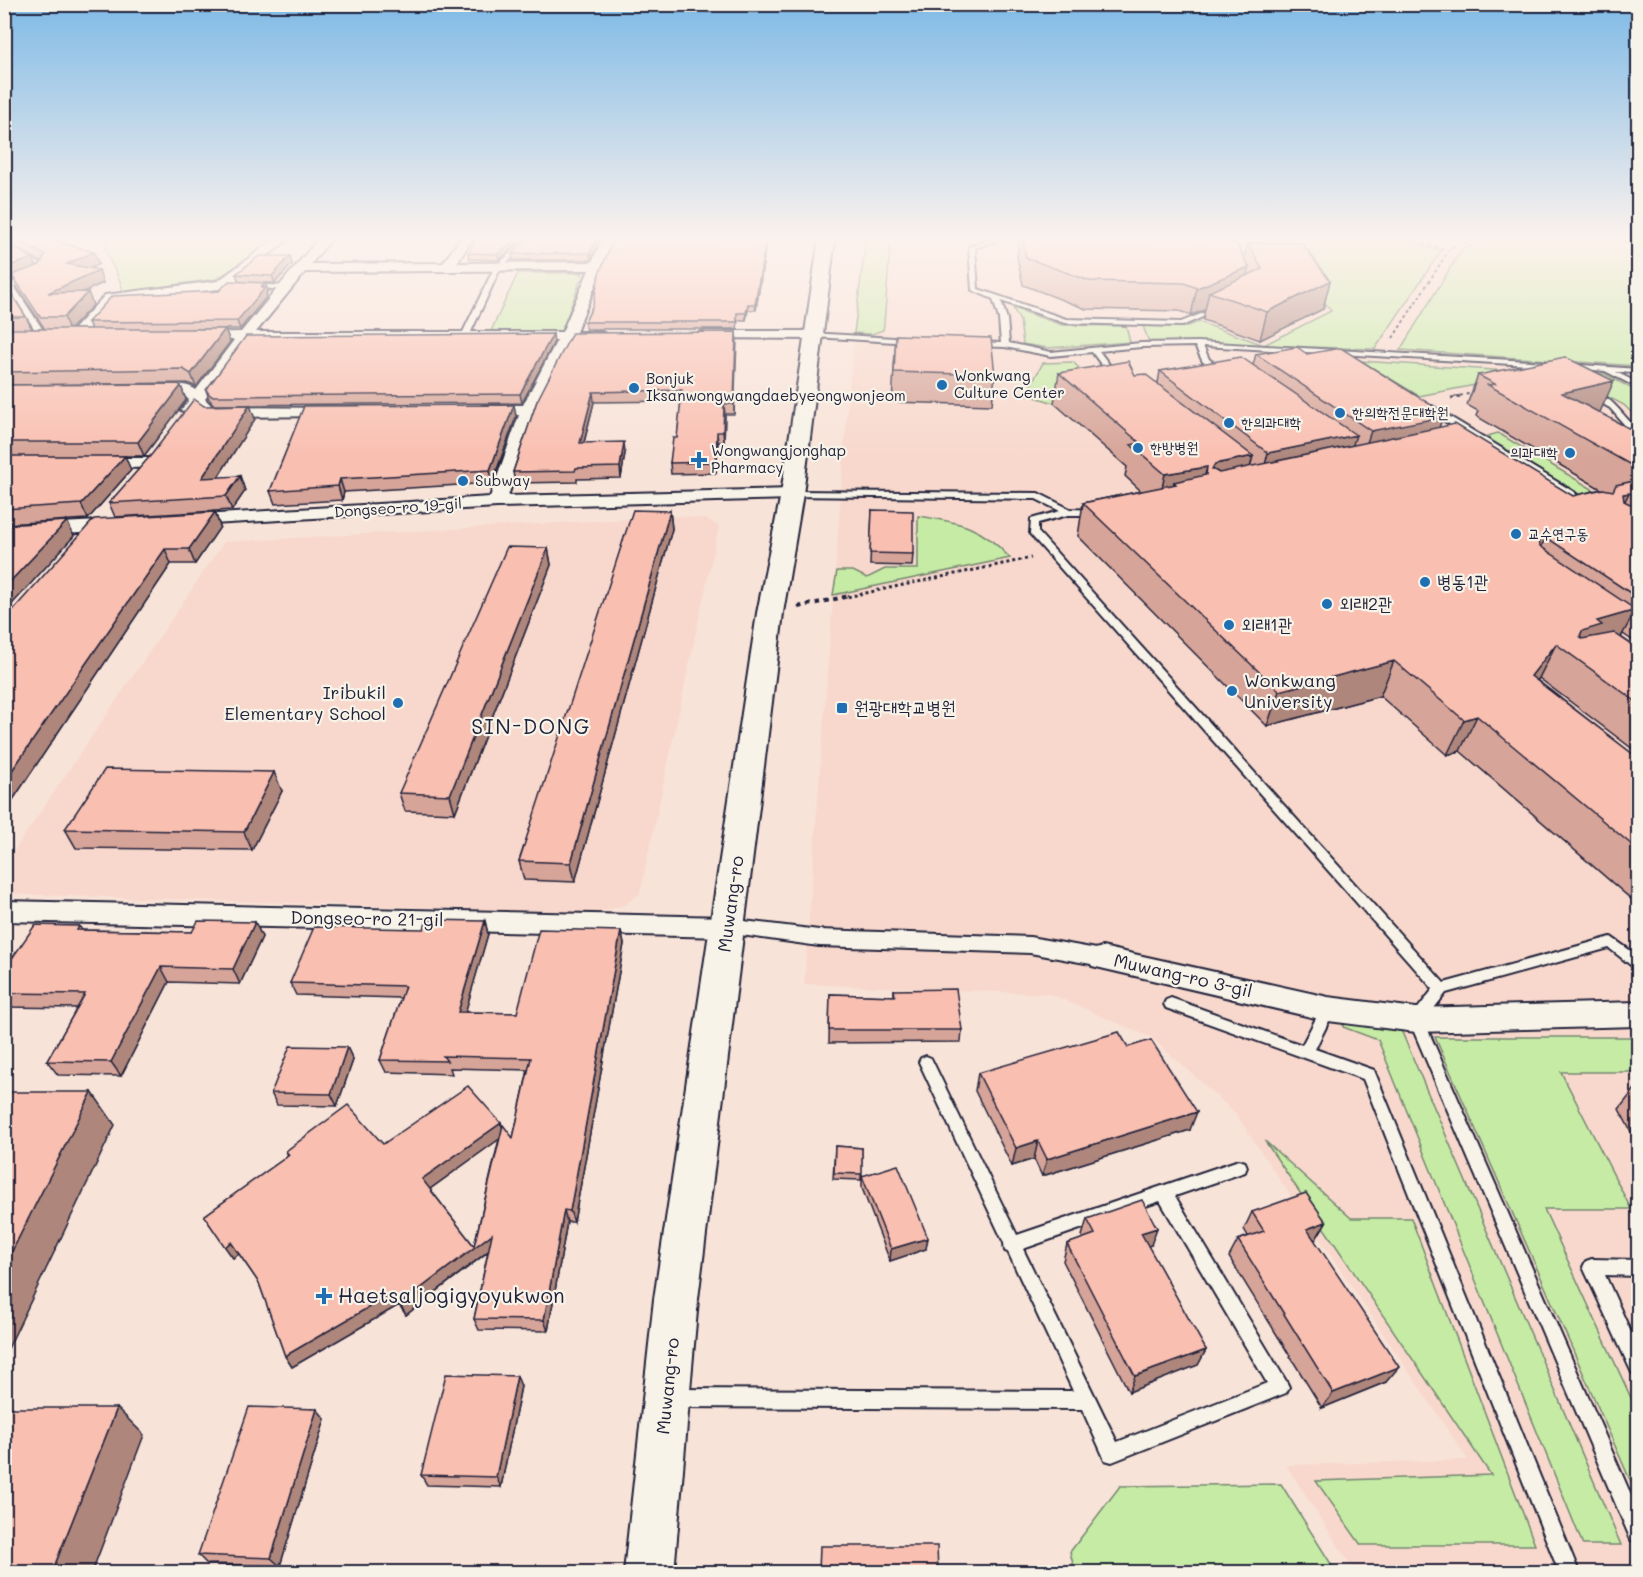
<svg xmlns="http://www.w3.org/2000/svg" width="1643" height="1577" font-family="Mali,'Poor Story',sans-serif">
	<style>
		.built { fill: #f8d8cc }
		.green { fill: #c6eba5; stroke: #748670; stroke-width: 1.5 }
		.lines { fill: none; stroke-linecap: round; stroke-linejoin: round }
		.service-casing { stroke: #22223b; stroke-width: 4 }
		.pedestrian-casing { stroke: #22223b; stroke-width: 4 }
		.minor-casing { stroke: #22223b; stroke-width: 4 }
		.tertiary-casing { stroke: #22223b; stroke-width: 4 }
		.path-far2 { stroke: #22223b; stroke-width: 2; stroke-dasharray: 3 3; stroke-linecap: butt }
		.path-far1 { stroke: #22223b; stroke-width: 3; stroke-dasharray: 3 3; stroke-linecap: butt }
		.path { stroke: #22223b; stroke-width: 4; stroke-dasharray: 4.5 4.5; stroke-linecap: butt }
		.service { fill: #f7f3e8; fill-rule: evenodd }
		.pedestrian { fill: #f7f3e8; fill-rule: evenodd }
		.minor { fill: #f7f3e8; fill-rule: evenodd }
		.tertiary { fill: #f7f3e8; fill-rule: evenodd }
		.wall { fill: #d6a498; stroke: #22223b; stroke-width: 1.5; fill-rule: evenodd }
		.shaded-wall { fill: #ae867c; stroke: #22223b; stroke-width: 1.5 }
		.building { fill: #f9bfb1; stroke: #22223b; stroke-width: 1.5 }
		.poi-dot { fill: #1f6fb2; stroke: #f7f3e8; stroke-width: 2 }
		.labels { text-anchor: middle; stroke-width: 4.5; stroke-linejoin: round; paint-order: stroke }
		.far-poi-label { font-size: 15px; fill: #22223b; stroke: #f7f3e8; text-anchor: start }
		.far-street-label { font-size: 15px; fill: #22223b; stroke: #f7f3e8 }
		.poi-label { font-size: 18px; fill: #22223b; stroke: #f7f3e8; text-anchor: start }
		.street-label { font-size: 18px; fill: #22223b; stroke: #f7f3e8 }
		.quarter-label { font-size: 21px; letter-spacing: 1.5px; fill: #22223b; stroke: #f7f3e8 }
		.near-poi-label { font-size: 21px; fill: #22223b; stroke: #f7f3e8; text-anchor: start }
	</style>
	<rect width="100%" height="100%" fill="#f8e3d8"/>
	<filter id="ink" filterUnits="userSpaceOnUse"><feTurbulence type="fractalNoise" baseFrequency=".0167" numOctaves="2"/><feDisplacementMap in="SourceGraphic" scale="12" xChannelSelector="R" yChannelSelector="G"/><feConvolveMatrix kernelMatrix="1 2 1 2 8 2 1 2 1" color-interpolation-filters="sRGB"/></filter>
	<g filter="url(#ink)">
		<path class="built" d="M866,238h772v1334h-283l-69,-107 182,-5 -233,-347 -83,-75 -102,-44 -246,-10 44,-586z
			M680,516l26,3 13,7 -79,367 -15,12 -31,8 -589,-19v-30l219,-322z"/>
		<path class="green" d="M105,238h172l-5,6 -56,35 -93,13c-4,-24 -18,-29 -18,-54z
			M866,238h25l-7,86 -1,6 -11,4 -18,-1z
			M1196,238h201l44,13 -66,98 -226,-7 -6,-16 42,1 14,-5 65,23 67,-34 -30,-43 -57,-1z
			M1495,238h118l25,10v118l-238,-16 62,-101z
			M518,273h65l-21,58h-71z
			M1013,308l49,17 64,1 4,16 -82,6 -25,-4 -3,-23z
			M1361,361l176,12 -118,23z
			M1073,362l32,32 -51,9 -28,-9 17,-31z
			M1576,372l29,2 33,18v24h-3l-11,-11 -50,-26z
			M1498,433l116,69 -15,4 -115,-69z
			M918,516c42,6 63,10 92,42l-177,37 4,-24h16l14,7 18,-9h33z
			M1344,1014l57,16 220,515h-38l-205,-505 -35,-13z
			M1435,1037h203v35h-77l70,137h-87l94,204v85z
			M1265,1141l86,77h60l124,327h-174l-45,-64 175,-6z
			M1281,1484l55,88h-261l-5,-20 50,-66z"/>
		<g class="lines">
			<g class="service-casing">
				<path id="service" d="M527,238h7l-34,31 -30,65 -7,2 -1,-2 32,-66z
					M995,238h10l-30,10 3,41 88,30 115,3 35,-14 5,1 -39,17 -117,-3 -64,-22 6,18 2,24 42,9 90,-9 57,-1 350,20 4,2 -4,2 -345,-20 6,13 17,13 -4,2 -19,-12 -8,-16 -54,1 -42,4 19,25 -4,2h-3l-19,-26 -41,4 -46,-9 -32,-1v-4h3l25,1 -2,-24 -6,-20 -21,-9 -3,-43z
					M1621,238h9l8,4v4z
					M4,243l44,25 -4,7 -30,11 33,50 -1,2h-6l-31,-50 -5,1v-4l35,-12 2,-4 -37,-21z
					M252,284l32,2 3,2 -3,2 -34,-3v-2z
					M811,333l100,6 4,2 -4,2 -97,-6h-3z
					M1568,364l70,5v4l-22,-1 22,11v5l-33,-17 -34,-3h-3z
					M1587,391c23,0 35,26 51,38v5l-9,-4 -19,-22 -23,-13z
					M1426,406h6l142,86 10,10 -1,3 -5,3 -3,-1 -1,-5 -6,-6 -142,-86z
					M792,491l246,2 32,16 29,1 2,2 -5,3h-28l-30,8v9l406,451 167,-46 27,19v12l-5,-1 -24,-19 -163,45 -22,28 214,490v32l-7,-3 -222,-520 24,-31 -403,-455 1,-15 29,-8 -24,-12 -247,-3v-4z
					M1171,998l131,47 21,-40 5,-2 5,2 2,4 -20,40 59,21 205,502h-20l-196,-493 -197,-71 -2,-4 2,-4z
					M926,1056l5,2 86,177 222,-75 6,2 2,5 -2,5 -70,24 111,185 3,6 -3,6 -174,69 -7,-2 -23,-51 -409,-2 -6,-3 -3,-6 3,-6 6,-3 400,2 -65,-139 -3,-1 -1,-8 -85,-181 2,-4zM1160,1201l107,182 -150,59 -94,-193z
					M1592,1259l46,1v16l-33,-1 33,73v28l-6,-3 -49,-106 3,-6z"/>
			</g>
			<g class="pedestrian-casing">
				<path id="pedestrian" d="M727,919l92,11 211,7 72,13 7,2 3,6 -3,6 -7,2 -72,-13 -211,-7 -99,-14 -3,-5 3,-5z"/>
			</g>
			<g class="minor-casing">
				<path id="minor" d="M276,238h14l-63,50 -113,14 -34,36 -5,1 -7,-4 37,-40 113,-14z
					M319,238h13l-21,26 132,-1 18,-25h12l-16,25 135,-1 11,-24h12l-39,94h26l7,4 -7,4h-30l-35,70 -29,86 284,-7 9,5 -9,5 -295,8 -318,19 -2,-4 9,-6 304,-19 29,-82h-35l-8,-5 8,-5h39l34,-65h-308l-44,59 8,8 128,1 2,3 -2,3 -6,2 -126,1 -11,-8 -9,6 -8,-5 8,-10 -5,-5h-33l-8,-5c8,-9 44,-8 53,0l38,-50h-38l-7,-4 2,-3 50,-1zM589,270l-27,62h-306l49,-60z
					M706,331h108l7,4 -7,4 -113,-1 -2,-3 2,-3z
					M95,458h55l9,5 -9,5 -61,-1 -3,-4 3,-4z
					M118,520l7,2 2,4 -2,4 -121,8v-12z
					M4,901l723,16 10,3 3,7 -3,7 -10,3 -723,-16z
					M1102,947l226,50 88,11 222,-6v24l-222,6 -88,-11 -236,-55 -4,-8 4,-8z"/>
			</g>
			<g class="tertiary-casing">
				<path id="tertiary" d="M819,238h16l-32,256 -20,119 -85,686 -24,273h-50l30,-273 103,-686 24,-119z"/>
			</g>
			<path class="path-far2" d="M1406,238l43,13
				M1393,338l58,-91 28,-9
				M1454,397l19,-4"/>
			<path class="path-far1" d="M1451,398l10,-2
				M842,598l189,-40"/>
			<path class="path" d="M798,607l51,-11"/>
			<use href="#service" class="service"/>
			<use href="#pedestrian" class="pedestrian"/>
			<use href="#minor" class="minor"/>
			<use href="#tertiary" class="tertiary"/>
		</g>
		<path class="wall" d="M4,238h60l-8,3 43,23 -10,5 10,1 4,13 -20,9 10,13 -23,24h21l-3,-7 131,-31 46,-8 3,8 -2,2 1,3 -27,33h-50h35l5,13 -34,45 -8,-4 -184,2v-143l29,16 3,8 4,-1 1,-3 -37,-21zM14,279l3,8 28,42h-13l-6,-12 -21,-34z
			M524,238l-25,22 -30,-1 -1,-6z
			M600,238l-9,22h-78l-1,-6z
			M767,238l-11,72h-8l-2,10h-8l-1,9h-151l-1,-7 8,-17z
			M1019,238h193l3,4 29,16 4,-15 82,38 -7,28 -63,31 -57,-20 2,-10 -14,5 -12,-4 -93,-2 -63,-24 -6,-28z
			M290,256l2,8 -17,19 -36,-1 -3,-8z
			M736,332l-2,82h-9l-1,28h-6l-2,31 -45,1 -1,-11 7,-25 4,-37 -87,1 -10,41 41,10 -4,25 -44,1v3l-62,1 -2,-11 24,-71z
			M896,335l99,40 -3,30 -100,-3z
			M554,342l-32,61 -308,2 -5,-6 -3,-9z
			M1256,354h51l137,59 -5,14 134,69 28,-7 -125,-73 2,-5 -11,-6 11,-30 122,37h-2l40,21v206l-6,1 -9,-6 -2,3 17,12v104l-99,-75 -2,2 101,78v147l-178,-154 -13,4 -67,-59 -113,30 -189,-190 5,-33 58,-12 -16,-15 2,-9 -73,-64 5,-30 76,2 23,8 2,-12 93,-6z
			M4,385l177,1 5,14 -42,56h-29l16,14 -43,49 -84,5z
			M514,405l2,12 -24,66 -148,9 -2,8 -67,4 -5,-13z
			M204,406l51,13 -38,59 23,-2 5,15 -13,19 -117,7 -6,-14z
			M872,510l41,44 -1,12 -42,-1z
			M670,511l2,18 -97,353 -51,-2 -5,-19z
			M215,512l5,15 -25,37h-24l-167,249v-193z
			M548,548l3,17 -96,248 -50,-2 -6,-18z
			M282,791l-30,59 -176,-2 -11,-19z
			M485,921l3,13 -23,78 52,1 104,-82 3,13 -50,278h-7l-19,109 -69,-1 -5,-11 14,-67 -82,63 -7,-10 -107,62 -7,-11 -26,-73 -20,-29 -6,4 -29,-42 84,-60 -2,-5 97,-7 118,-21 1,5 11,10 15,-68 -78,-2 2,6 -66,-2 -6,-12 21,-62 -105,-3 -6,-12 134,-54zM499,1139l-25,107 -44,-57z
			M255,922l7,15 -22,47 -71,-2 -48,94 -63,-1 -11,-14 30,-53 -73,-1v-37l75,-44 3,4 110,2z
			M894,990l68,40 -1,12 -132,1 1,-49 64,2z
			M347,1047l6,13 -16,46 -60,-1 -6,-12z
			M1128,1047l62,83 -148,46 -8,-17 -22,7 -37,-75 3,-18z
			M1638,1085v60l-19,-36z
			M835,1146l27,2 -1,32 -28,-1z
			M862,1176l64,73 -36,12 -28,-73z
			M1252,1212l74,10 -10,17 -2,1 72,142 -64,26 -93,-151 9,-17 10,-4 -4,-7z
			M1087,1219l64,26 -3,1 58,104 -8,15 -69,27 -66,-131 4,-17 16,-5 -1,-3z
			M521,1386l-20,101 -74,-2 -6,-10z
			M325,1419l-45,147 -73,-2 -9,-9z"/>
		<path class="shaded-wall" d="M36,238h28l-24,9z
			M516,238h8l-25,22 -1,-6z
			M597,238h3l-9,22 -1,-7z
			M766,238h1l-11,72 -1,-6z
			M94,252l5,12 -27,13 -5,-13z
			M290,256l2,8 -17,19 -3,-7z
			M33,258l5,12 -26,5 2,4 -10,4v-15z
			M1249,267l-6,27 -34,-2 -4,18 -14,5 6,-27z
			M99,270l4,13 -50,23 -5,-13z
			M1330,281l-7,28 -63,31 7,-28z
			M265,283l3,8 -2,2 1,3 -27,33 -3,-8z
			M88,292l5,13 -24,25 -5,-13z
			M748,304v6l-2,10v-7z
			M225,329l5,13 -34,45 -5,-13z
			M736,332l1,10 -3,72v-10z
			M553,334l1,8 -32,61 -2,-9z
			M1614,381l-14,31 -46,10 8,-29z
			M181,386l5,14 -42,56 -6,-14z
			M593,392l1,10 -13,52 -1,-11z
			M724,404l1,10 -1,28 -1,-10z
			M250,405l5,14 -47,74 -6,-15z
			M514,405l2,12 -24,66 -2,-13z
			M1444,413l-12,35 -72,15 11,-32z
			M717,432l1,10 -2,31v-11z
			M1356,435l-10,31 -86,19 8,-32z
			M624,442l1,11 -4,25 -1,-11z
			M125,456l6,14 -43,49 -7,-15z
			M1253,456l-8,32 -33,-19 3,-5z
			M1207,467l-8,32 -25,-17 -5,22 -11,2 7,-32z
			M240,476l5,15 -13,19 -6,-14z
			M340,479l4,13 -2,8 -4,-14z
			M1629,493l-16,32 10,-31z
			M670,511l2,18 -97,353 -4,-19z
			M215,512l5,15 -25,37 -6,-15z
			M67,521l7,15 -70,77v-25z
			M1546,537l-16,33 9,-30z
			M548,548l3,17 -96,248 -5,-18z
			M165,549l6,15 -167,249v-31z
			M1636,610l-19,34 -47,10 12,-23 15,-10z
			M1638,628v10l-6,2z
			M1556,644l-17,34 -25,32 17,-34z
			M1394,661l-14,35 -113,30 12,-35z
			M1477,716l-17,35 -13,4 17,-35z
			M274,772l8,19 -30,59 -8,-18z
			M485,921l3,13 -26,90 -4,-12z
			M255,922l7,15 -22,47 -7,-15z
			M621,931l3,13 -50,278 -4,-11z
			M161,967l8,15 -48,94 -10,-14z
			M347,1047l6,13 -16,46 -6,-12z
			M92,1092l23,33 -111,232v-90z
			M1197,1112l-7,18 -148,46 5,-17z
			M501,1123l4,12 -78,56 -5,-12z
			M1038,1141l-4,18 -22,7 4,-18z
			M564,1210l3,12 -19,109 -4,-11z
			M1326,1222l-10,17 -19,7 10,-17z
			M1157,1228l-6,17 -16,6 6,-18z
			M492,1234l4,11 -90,70 -6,-11z
			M928,1238l-2,11 -36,12 1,-12z
			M231,1242l8,12 -6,4 -8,-11z
			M393,1293l6,12 -107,62 -7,-11z
			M1206,1350l-8,15 -69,27 6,-16z
			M1399,1367l-13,15 -64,26 11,-15z
			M517,1376l4,10 -20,101 -5,-10z
			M117,1408l27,27 -52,137h-40z
			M317,1409l8,10 -45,147 -9,-8z"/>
		<path class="building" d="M15,238h30l49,14 -27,12 32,6 -51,23 40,-1 -24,25h-24l-28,-42 28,-10 5,-10z
			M477,238h39l-18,16 -30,-1z
			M529,238h68l-7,15 -78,1z
			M614,238h152l-11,66h-7l-2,9h-9v9h-152l8,-17 6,-31z
			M1022,238h190l3,4 21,1 13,24 -52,21 -13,-5 -94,-2 -64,-23z
			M4,242l29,16 -29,10z
			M1248,243h54l28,38 -63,31 -58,-20 53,-23z
			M259,256h31l-18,20 -36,-2z
			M229,281l36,2 -4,5h4l-28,33 -149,1 24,-26 107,-5z
			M4,282l22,35h-22z
			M4,329h221l-34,45 -8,-5 -179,3z
			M736,332l-2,72h-10l-1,28h-6l-1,30 -46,1 3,-25h4l5,-48 -89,2 -13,51 44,-1 -4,25 -44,1 -1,3 -62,1 24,-71 35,-68z
			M553,334l-33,60 -309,2 -5,-6 40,-54z
			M896,335l95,3 4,37 -101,-3z
			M1297,347l10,7 34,-6 103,65 -6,1 5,3 -72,14 -115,-77z
			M1241,357l115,78 -88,18 -108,-82z
			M1565,357l49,24 -52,12 76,40v36l-150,-84 7,-1 -17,-9z
			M1128,361l7,14 10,-1 108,82 -38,8 -3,5 7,4 236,-49 118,72 30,-7 10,2 3,-6 22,-5v18l-9,-5 -6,1 1,7 14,7v90l-92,-61 -7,3 1,6 96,64 -39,11 5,4 -20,6 -2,5 2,3 32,-6 24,16v54l-82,-59 -25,32 107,82v92l-161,-134 -13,4 -70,-59 -115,30 -196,-188 93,-19 -2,-2 32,-7 1,-8 -42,7 -34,-29 9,-2 -81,-70z
			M178,384l3,2 -43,56h-134v-57z
			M194,399l10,7 46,-1 -48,73 38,-2 -14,20 -117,7 43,-49z
			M514,405l-24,65 -150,9 -2,7 -68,5 34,-85z
			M4,456h121l-44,48 -77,5z
			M633,510l37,1 -99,352 -52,-2z
			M872,510l41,1v43l-43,-1z
			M215,512l-26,37h-24l-161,233v-162l90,-101z
			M67,521l-63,67v-63z
			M507,547l41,1 -98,247 -51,-2z
			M105,769l169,3 -30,60 -179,-3z
			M427,920l58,1 -27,91 59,1 22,-84 82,2 -51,280 -6,-1 -20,110 -70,-1 18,-85 -92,70 -7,-11 -108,63 -26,-73 -28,-41 -6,5 -21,-31 85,-61 -3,-4 62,-46 35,39 85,-58 33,37 -79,56 52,67 29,-121 10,13 18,-80 -88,-2 4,5 -67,-1 25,-74 -115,-3 24,-56 110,2z
			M198,921l57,1 -22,47 -72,-2 -50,95 -64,-1 38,-67 -81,-1v-23l31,-45 44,1 -2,4 115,2z
			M956,989l6,41h-133l1,-36 65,2 -1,-6z
			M1119,1032l9,15 23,-7 46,72 -150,47 -9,-18 -22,7 -38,-75z
			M290,1046l57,1 -16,47 -60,-1z
			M4,1092h88l-88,175z
			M835,1146l27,2v26l-28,-1z
			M898,1165l30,73 -37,11 -29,-73z
			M1306,1193l20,29 -19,7 92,138 -66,26 -95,-153 26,-9 -12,-19z
			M1142,1200l15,28 -16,5 65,117 -71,26 -68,-132 28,-10 -8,-15z
			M446,1374l71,2 -21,101 -75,-2z
			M249,1407l68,2 -46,149 -73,-3z
			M4,1408h113l-65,164h-48z
			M820,1546h117l1,26h-119z"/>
	</g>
	<linearGradient id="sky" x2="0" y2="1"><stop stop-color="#7fbae6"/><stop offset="0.52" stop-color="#fcf2ed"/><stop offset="1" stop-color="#fcf2ed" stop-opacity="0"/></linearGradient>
	<rect width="1643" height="459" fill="url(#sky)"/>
	<g class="poi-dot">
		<circle cx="942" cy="385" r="6"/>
		<circle cx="634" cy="388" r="6"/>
		<circle cx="1340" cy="413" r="6"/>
		<circle cx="1229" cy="423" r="6"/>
		<circle cx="1138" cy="448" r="6"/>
		<circle cx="1570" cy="453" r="6"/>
		<path d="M696 451h6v6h6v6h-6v6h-6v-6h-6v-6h6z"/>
		<circle cx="463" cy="481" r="6"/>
		<circle cx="1516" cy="534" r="6"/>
		<circle cx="1425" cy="582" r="6"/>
		<circle cx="1327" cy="604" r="6"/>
		<circle cx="1229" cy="625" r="6"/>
		<circle cx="1232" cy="691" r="6"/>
		<circle cx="398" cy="703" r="6"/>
		<rect x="836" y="702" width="12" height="12" rx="3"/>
		<path d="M321 1287h6v6h6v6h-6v6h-6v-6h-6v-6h6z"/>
	</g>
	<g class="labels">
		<g class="far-poi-label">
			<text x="954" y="381">Wonkwang<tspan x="954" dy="17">Culture Center</tspan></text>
			<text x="646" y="384">Bonjuk<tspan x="646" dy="17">Iksanwongwangdaebyeongwonjeom</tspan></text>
			<text x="1352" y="418">한의학전문대학원</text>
			<text x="1241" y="428">한의과대학</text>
			<text x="1150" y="453">한방병원</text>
			<text x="711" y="456">Wongwangjonghap<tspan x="711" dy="17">Pharmacy</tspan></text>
			<text x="1558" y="458" text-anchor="end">의과대학</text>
			<text x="475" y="486">Subway</text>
			<text x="1528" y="539">교수연구동</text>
		</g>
		<g class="far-street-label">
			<text transform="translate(398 508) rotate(-4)" y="5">Dongseo-ro 19-gil</text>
		</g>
		<g class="poi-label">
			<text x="1437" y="588">병동1관</text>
			<text x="1339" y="610">외래2관</text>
			<text x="1241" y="631">외래1관</text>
			<text x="1244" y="687">Wonkwang<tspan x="1244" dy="21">University</tspan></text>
			<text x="386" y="699" text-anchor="end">Iribukil<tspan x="386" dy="21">Elementary School</tspan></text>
			<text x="854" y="714">원광대학교병원</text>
		</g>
		<g class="street-label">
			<text transform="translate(731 904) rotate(-82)" y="6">Muwang-ro</text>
			<text transform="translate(367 919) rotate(1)" y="6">Dongseo-ro 21-gil</text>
			<text transform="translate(1183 976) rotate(13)" y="6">Muwang-ro 3-gil</text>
			<text transform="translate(668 1386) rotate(-84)" y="6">Muwang-ro</text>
		</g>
		<g class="quarter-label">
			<text x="531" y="734">SIN-DONG</text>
		</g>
		<g class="near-poi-label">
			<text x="338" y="1303">Haetsaljogigyoyukwon</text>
		</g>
	</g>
	<rect width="1643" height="1577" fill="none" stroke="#f7f3e8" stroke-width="24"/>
	<rect x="12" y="12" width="1619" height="1553" fill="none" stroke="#22223b" stroke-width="2" filter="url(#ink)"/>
</svg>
